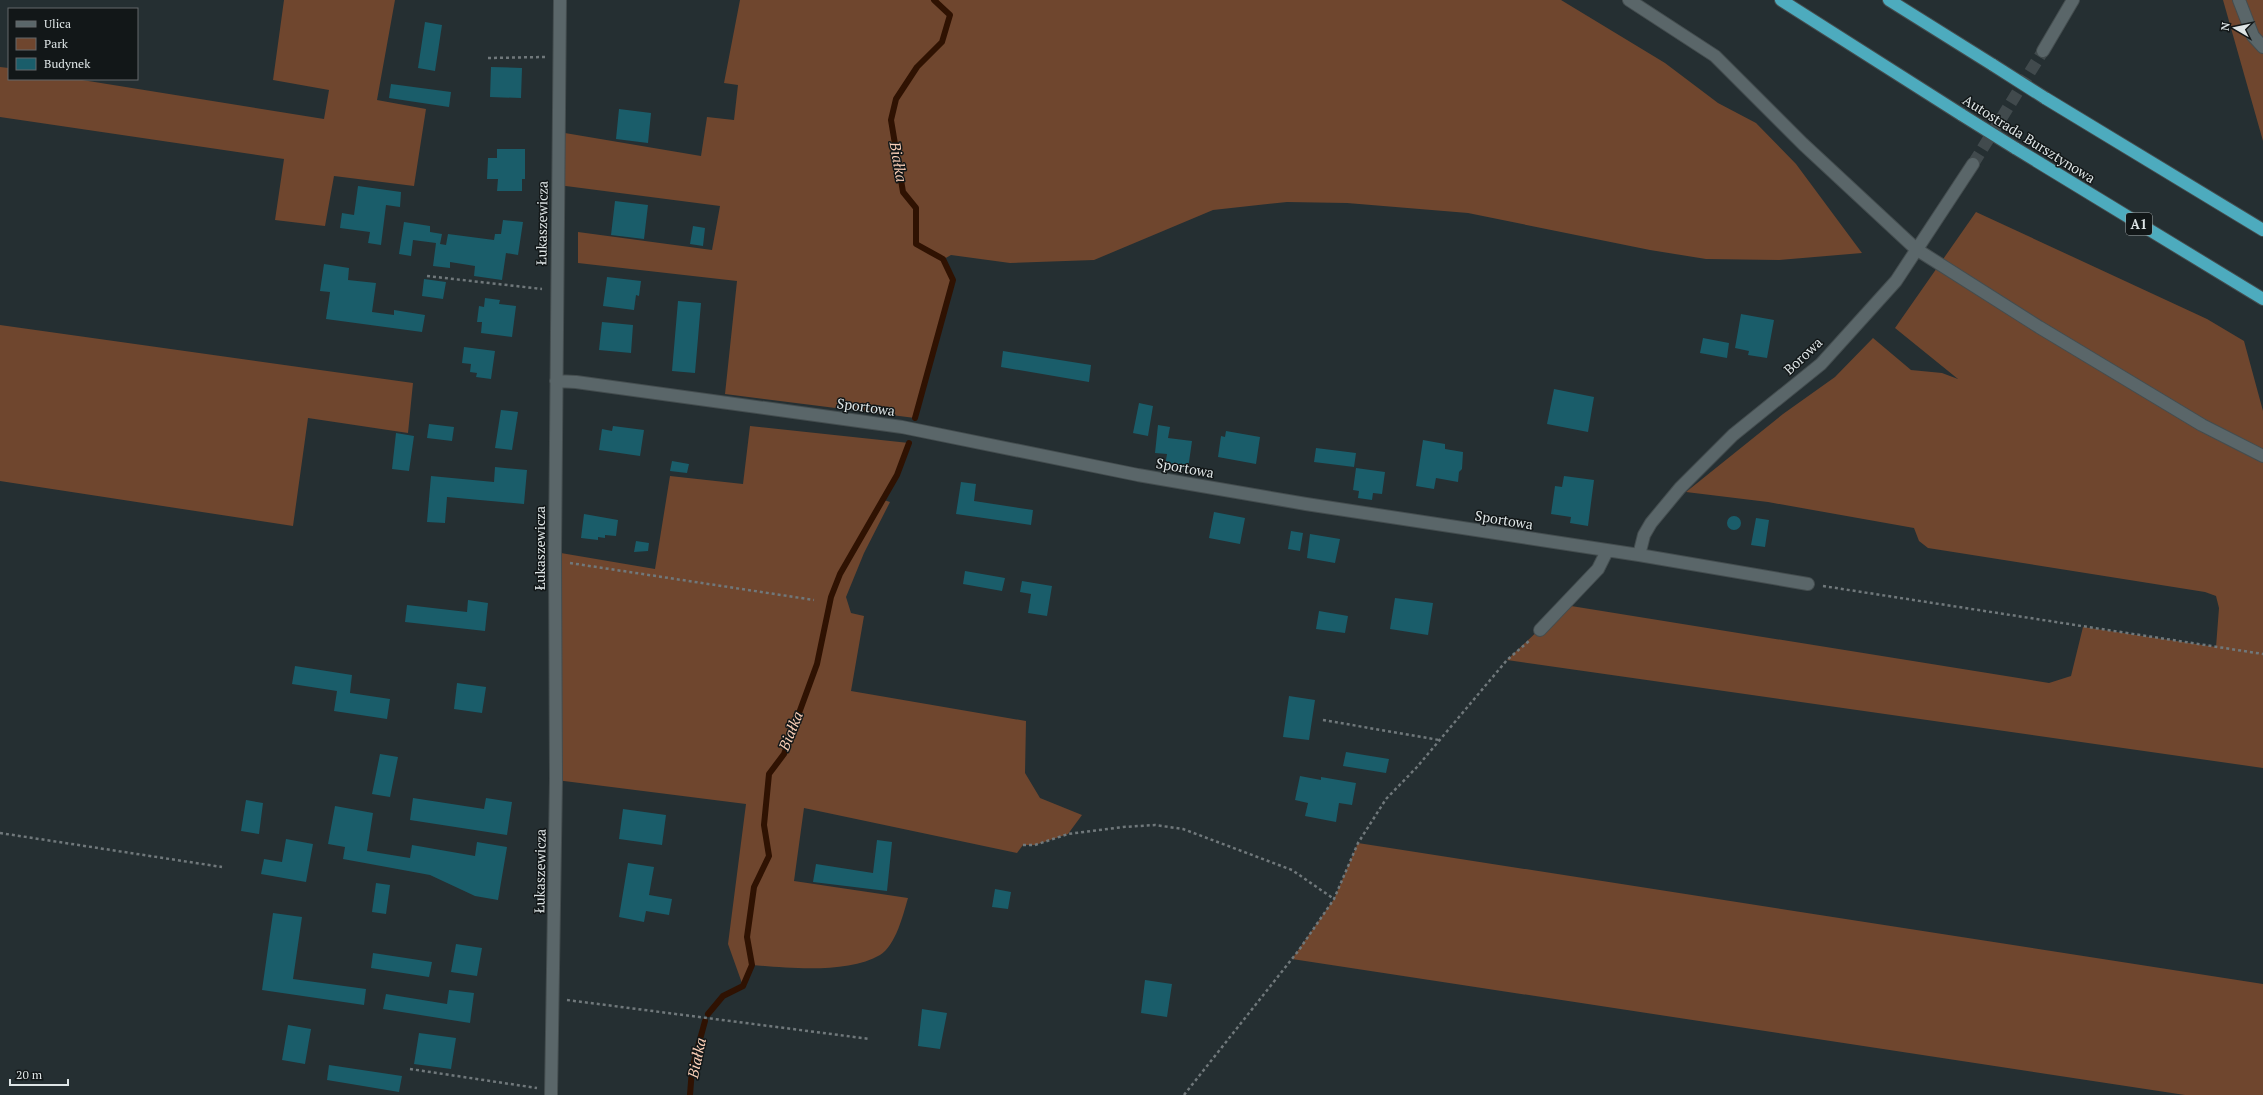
<svg xmlns="http://www.w3.org/2000/svg" width="2263" height="1095" font-family="'PT Serif',serif">
	<style>
		.green { fill: #6f462e }
		.lines { fill: none; stroke-linecap: round; stroke-linejoin: round }
		.stream { stroke: #2f1202; stroke-width: 6 }
		.building { fill: #1a5d6a }
		.minor-tunnel { stroke: #414a4d; stroke-width: 12; stroke-dasharray: 12 6; stroke-linecap: butt }
		.minor-casing { stroke: #444d4f; stroke-width: 14 }
		.highway-casing { stroke: #444d4f; stroke-width: 14 }
		.path { stroke: #70787b; stroke-width: 2.5; stroke-dasharray: 3 3; stroke-linecap: butt }
		.minor { stroke: #5a6669; stroke-width: 12 }
		.highway { stroke: #4dabbe; stroke-width: 12 }
		.highway-bridge-casing { stroke: #444d4f; stroke-width: 14; stroke-linecap: butt }
		.highway-bridge { stroke: #4dabbe; stroke-width: 12 }
		.labels { text-anchor: middle; stroke-width: 3; stroke-linejoin: round; paint-order: stroke }
		.shield { fill: #121718; stroke: #a1a7a8; stroke-width: 1 }
		.shield-label { font-size: 13px; font-weight: bold; fill: #dee5e6 }
		.street-label { font-size: 14px; fill: #dee5e6; stroke: #121718 }
		.water-label { font-size: 15px; font-style: italic; fill: #faceb6; stroke: #121718 }
	</style>
	<rect width="100%" height="100%" fill="#252f32"/>
	<path class="green" d="M284,0h111l-18,100 49,9 -12,77 -80,-10 -9,50 -50,-6 9,-61 -284,-42v-50l9,1v11h67l248,40 5,-29 -56,-10z
		M740,0h821l104,63 53,40 38,20 40,41 66,89 -83,7 -73,-1 -56,-9 -182,-37 -121,-10 -60,-1 -74,8 -119,50 -84,3 -59,-8 -7,4 9,21 -38,138 -190,-24 12,-113 -159,-18v-31l134,18 8,-44 -162,-21 1,-53 142,24 6,-39 27,3 4,-35 -14,-2z
		M2223,0h40v141z
		M1976,212l231,107 37,22 19,70v357l-756,-108 58,-55 484,78 22,-7 12,-49 133,20 3,-39 -3,-12 -11,-4 -277,-44 -9,-7 -5,-13 -146,-26 -82,-10 97,-78 52,-37 38,-39 38,32 31,3 16,6 -63,-51z
		M0,325l413,58 -5,50 -100,-15 -15,108 -293,-45z
		M750,426l159,17 -12,32 -13,25 6,2 -26,51 -18,44 5,16 13,3 -13,75 175,30 -1,52 15,25 42,17 -14,19 -33,11h-12l-6,8 -213,-45 -10,73 114,17c-5,17 -12,47 -28,57 -32,19 -92,13 -128,10l-9,21 -15,-42 18,-140 -190,-24 -1,-228 100,17 15,-93 73,8z
		M1358,843l905,141v111h-78l-893,-136 42,-60z"/>
	<g class="lines">
		<path class="stream" d="M915,418l38,-138 -10,-21 -27,-15v-36l-13,-16 -12,-72 5,-21 21,-32 25,-25 8,-27 -16,-15
			M708,1014l15,-18 20,-10 9,-21 -5,-28 7,-50 15,-31 -5,-31 5,-51 15,-20 33,-90 14,-67 9,-23 57,-99 12,-32
			M690,1095l2,-26 13,-48"/>
	</g>
	<path class="building" d="M425,22l17,3 -7,46 -17,-3z
		M491,67l31,1 -1,30 -31,-1z
		M391,84l60,8 -2,15 -60,-9z
		M619,109l32,4 -3,30 -32,-4z
		M497,149h28v30h-3v12h-25l1,-12h-11l1,-21h9z
		M358,186l43,6 -1,15 -14,-2 -5,40 -13,-2 2,-11 -30,-4 2,-15 12,2z
		M615,201l33,4 -4,34 -33,-4z
		M503,220l20,2 -5,33 -12,-2 -4,27 -28,-4 1,-10 -25,-4v6l-17,-2 3,-23 -23,-3 -2,16 -12,-2 5,-32 26,4v6l12,2 -2,10 6,1 2,-11 46,6 1,-6h6z
		M693,226l12,2 -2,18 -13,-2z
		M324,264l25,4 -1,12 28,3 -4,29 22,3v-5l31,5 -3,17 -96,-13 4,-27 -10,-1z
		M607,277l34,4 -2,15 -3,-1 -2,15 -31,-4z
		M424,279l22,3 -3,17 -21,-3z
		M485,298l15,2 -1,4 17,2 -4,31 -31,-4 1,-11h-5l2,-16 5,1z
		M678,301l23,2 -6,70 -23,-2z
		M1741,314l33,6 -7,38 -19,-3 1,-4 -14,-3z
		M602,322l31,3 -2,28 -32,-3z
		M1703,338l26,5 -2,15 -27,-5z
		M464,347l31,4 -4,28 -15,-2 1,-4 -7,-1 1,-8 -9,-1z
		M1003,351l88,14 -2,17 -88,-15z
		M1554,389l40,8 -6,35 -41,-8z
		M1139,403l14,3 -5,30 -15,-3z
		M501,410l17,2 -6,38 -17,-2z
		M429,424l25,3 -2,14 -25,-3z
		M1158,425l12,2 -2,11 24,3 -4,28 -23,-3 2,-12 -12,-1z
		M613,426l31,4 -4,26 -41,-6 3,-21 10,2z
		M1226,431l34,6 -4,27 -38,-7 3,-21 4,1z
		M396,433l18,3 -5,35 -17,-2z
		M1423,440l22,4v5l18,3 -1,17 -3,3 -1,10 -22,-4 -2,11 -18,-3z
		M1316,448l40,5 -2,14 -40,-5z
		M672,461l17,3 -2,9 -17,-2z
		M495,467l32,3 -3,34 -77,-7 -2,26 -18,-1 4,-46 63,6z
		M1356,468l29,4 -3,22 -9,-1 -1,7 -14,-2 1,-7 -6,-1z
		M1564,476l30,4 -6,46 -18,-3 1,-6 -20,-3 4,-28 7,1z
		M961,482l15,2 -2,17 59,9 -2,15 -75,-11z
		M1214,512l31,6 -5,26 -31,-6z
		M584,514l34,6 -2,16 -11,-1v3l-7,-1v3l-17,-2z
		M1727 523a7 7 0 1 1 14 0a7 7 0 1 1-14 0Z
		M1756,518l13,2 -4,27 -14,-2z
		M1291,531l12,2 -3,18 -12,-2z
		M1310,534l30,5 -5,24 -28,-5z
		M636,541l13,2 -1,8 -14,1z
		M965,571l40,7 -3,13 -39,-7z
		M1022,581l30,5 -5,30 -19,-3 3,-19 -11,-2z
		M1395,598l38,5 -5,32 -38,-6z
		M468,600l20,3 -3,28 -80,-9 2,-17 60,7z
		M1319,611l29,5 -3,17 -29,-4z
		M295,666l57,9 -2,18 40,6 -3,20 -53,-8 3,-20 -45,-7z
		M457,683l29,4 -4,26 -28,-4z
		M1289,696l26,4 -6,40 -26,-3z
		M1346,752l43,7 -3,14 -43,-7z
		M380,754l18,3 -8,40 -18,-3z
		M1300,776l21,4v-3l35,6 -4,22 -13,-2 -3,19 -31,-6 3,-13 -13,-3z
		M413,798l71,11 2,-11 26,4 -5,33 -97,-15z
		M246,800l17,3 -4,31 -18,-3z
		M335,806l38,7 -6,38 43,7 2,-13 63,11 2,-14 30,5 -9,53 -23,-4 -45,-21 -87,-16 2,-12 -17,-3z
		M623,809l43,6 -4,30 -43,-6z
		M286,839l27,5 -7,38 -45,-8 3,-15 18,3z
		M877,840l15,2 -5,49 -74,-9 3,-18 57,9z
		M628,863l26,4 -5,28 23,4 -3,16 -23,-4 -2,11 -25,-5z
		M376,883l14,2 -4,29 -14,-2z
		M995,889l16,3 -3,17 -16,-2z
		M273,913l29,4 -9,62 73,10 -2,16 -102,-15z
		M456,944l26,4 -5,28 -26,-4z
		M373,953l59,9 -3,15 -58,-9z
		M1145,980l27,4 -5,33 -26,-4z
		M449,990l25,3 -4,30 -87,-14 3,-15 61,10z
		M922,1009l25,4 -7,36 -22,-3z
		M288,1025l23,4 -6,35 -23,-4z
		M419,1033l37,5 -5,31 -37,-5z
		M329,1065l73,11 -3,16 -72,-12z"/>
	<g class="lines">
		<path class="minor-tunnel" d="M1973,164l70,-113"/>
		<g class="minor-casing">
			<path id="minor" d="M1629,0l86,56 88,88 113,105 123,78 163,98 61,31
				M2239,0l14,36 10,11
				M2043,51l30,-51
				M556,381l20,1 326,45 236,48 168,29 333,51 169,29
				M1639,555l5,-20 7,-12 29,-35 53,-53 88,-71 75,-83 77,-117
				M1540,630l58,-61 9,-18
				M551,1095l5,-315 -1,-228 5,-552"/>
		</g>
		<g class="highway-casing">
			<path id="highway" d="M1781,0l181,115
				M1889,0l104,65
				M2045,98l218,132
				M2015,148l248,151"/>
		</g>
		<path class="path" d="M488,58l57,-1
			M427,276l115,13
			M570,563l244,37
			M1823,586l440,68
			M1323,720l116,20
			M0,833l222,34
			M1023,845h12l33,-11 55,-7 32,-2 28,4 109,41 42,29
			M567,1000l303,39
			M410,1069l127,19
			M1184,1095l115,-145 35,-51 24,-56 28,-44 31,-32 90,-107 22,-19"/>
		<use href="#minor" class="minor"/>
		<use href="#highway" class="highway"/>
		<g class="highway-bridge-casing">
			<path id="highway-bridge" d="M1993,65l52,33
				M1962,115l53,33"/>
		</g>
		<use href="#highway-bridge" class="highway-bridge"/>
	</g>
	<g class="labels">
		<rect class="shield" x="2126" y="213" width="26" height="22" rx="3"/>
		<g class="shield-label">
			<text x="2139" y="229">A1</text>
		</g>
		<g class="street-label">
			<text transform="translate(2029 139) rotate(32)" y="5">Autostrada Bursztynowa</text>
			<text transform="translate(542 223) rotate(-89)" y="5">Łukaszewicza</text>
			<text transform="translate(1803 356) rotate(-43)" y="5">Borowa</text>
			<text transform="translate(866 407) rotate(8)" y="5">Sportowa</text>
			<text transform="translate(1185 468) rotate(10)" y="5">Sportowa</text>
			<text transform="translate(1504 520) rotate(9)" y="5">Sportowa</text>
			<text transform="translate(540 548) rotate(-90)" y="5">Łukaszewicza</text>
			<text transform="translate(540 871) rotate(-89)" y="5">Łukaszewicza</text>
		</g>
		<g class="water-label">
			<text transform="translate(898 162) rotate(80)" y="5">Białka</text>
			<text transform="translate(791 731) rotate(-68)" y="5">Białka</text>
			<text transform="translate(697 1058) rotate(-78)" y="5">Białka</text>
		</g>
	</g>
	<rect x="8" y="8" width="130" height="72" fill="#121718" stroke="#64696a"/>
	<rect x="16" y="21" width="20" height="6" fill="#5a6669" stroke="#64696a"/>
	<text x="44" y="28" font-size="12" fill="#dee5e6">Ulica</text>
	<rect x="16" y="38" width="20" height="12" fill="#6f462e" stroke="#64696a"/>
	<text x="44" y="48" font-size="12" fill="#dee5e6">Park</text>
	<rect x="16" y="58" width="20" height="12" fill="#1a5d6a" stroke="#64696a"/>
	<text x="44" y="68" font-size="12" fill="#dee5e6">Budynek</text>
	<g transform="translate(2235 28) rotate(279)" stroke="#121718" stroke-width="3" paint-order="stroke">
	<path d="M0-3L7 15L0 10L-7 15Z" fill="#dee5e6"/>
	<text y="-6" font-size="11" font-weight="bold" text-anchor="middle" fill="#dee5e6">N</text>
	</g>
	<path d="M10 1079v6h58v-6" fill="none" stroke="#dee5e6" stroke-width="2"/>
	<text x="16" y="1079" font-size="12" fill="#dee5e6" stroke="#121718" stroke-width="3" paint-order="stroke">20 m</text>
</svg>
